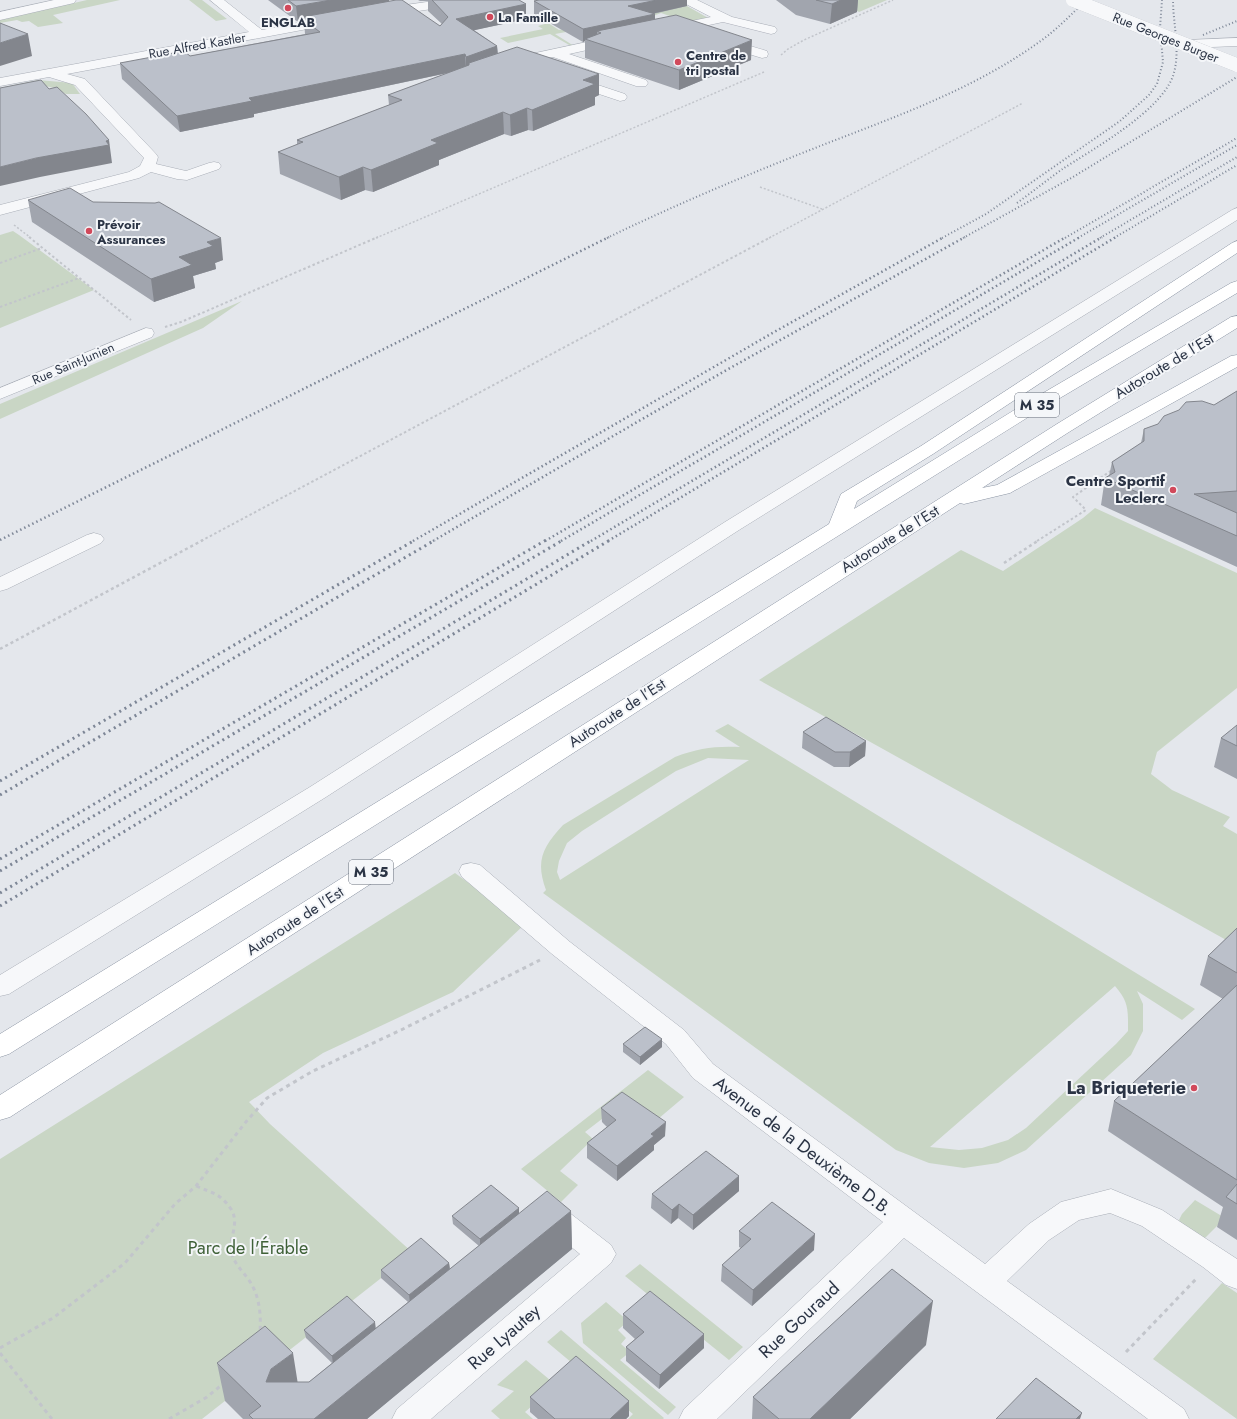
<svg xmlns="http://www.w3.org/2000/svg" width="1237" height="1419" font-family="Jost,sans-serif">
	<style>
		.green { fill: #c9d6c5; fill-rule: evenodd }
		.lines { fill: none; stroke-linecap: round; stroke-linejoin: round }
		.minor-casing { stroke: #a9aeb7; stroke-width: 1 }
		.highway-casing { stroke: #8b94a3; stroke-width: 1 }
		.path-far3 { stroke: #c2c5cb; stroke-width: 1.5; stroke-dasharray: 2 2; stroke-linecap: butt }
		.path-far2 { stroke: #c2c5cb; stroke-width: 2; stroke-dasharray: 2.5 2.5; stroke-linecap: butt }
		.path-far1 { stroke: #c2c5cb; stroke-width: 2.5; stroke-dasharray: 3 3; stroke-linecap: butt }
		.path { stroke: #c2c5cb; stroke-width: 3; stroke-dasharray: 4 4; stroke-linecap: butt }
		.minor { fill: #f7f8fa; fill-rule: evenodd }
		.highway { fill: #fff; fill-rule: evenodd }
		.rail-far2 { stroke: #7d8696; stroke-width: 2; stroke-dasharray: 1 2.5; stroke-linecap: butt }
		.rail-far1 { stroke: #7d8696; stroke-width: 2.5; stroke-dasharray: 1.5 3; stroke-linecap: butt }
		.rail { stroke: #7d8696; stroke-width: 3; stroke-dasharray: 2 4; stroke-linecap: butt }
		.minor-bridge-casing { stroke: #a9aeb7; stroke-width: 14; stroke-linecap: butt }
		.minor-bridge { stroke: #f7f8fa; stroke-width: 14 }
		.wall { fill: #a1a5ae }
		.shaded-wall { fill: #83868d }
		.building { fill: #bbc0ca; stroke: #83868d }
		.poi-dot { fill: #d1495b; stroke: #f4f6f9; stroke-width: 1.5 }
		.labels { text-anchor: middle; stroke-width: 4; stroke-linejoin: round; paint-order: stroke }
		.far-poi-label { font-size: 13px; font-weight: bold; fill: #2b3445; stroke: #f4f6f9; text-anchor: start }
		.far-street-label { font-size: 13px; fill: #2b3445; stroke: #f4f6f9 }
		.shield { fill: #f4f6f9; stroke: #676e7b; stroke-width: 1 }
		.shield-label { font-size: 14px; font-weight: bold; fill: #2b3445 }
		.street-label { font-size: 15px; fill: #2b3445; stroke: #f4f6f9 }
		.poi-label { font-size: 15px; font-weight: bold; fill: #2b3445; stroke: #f4f6f9; text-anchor: end }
		.near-poi-label { font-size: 18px; font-weight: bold; fill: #2b3445; stroke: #f4f6f9; text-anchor: end }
		.near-street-label { font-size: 18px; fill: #2b3445; stroke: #f4f6f9 }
		.near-park-label { font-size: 18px; fill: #3f6138; stroke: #f4f6f9 }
	</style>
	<rect width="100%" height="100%" fill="#e4e7ec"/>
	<path class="green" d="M87,0h33l-67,15 10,8 -25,4 -9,-6 -7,1 -5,-2 -17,3v-3z
		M189,0h13l25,19 -11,2z
		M842,0h45l-28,12z
		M687,6l21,12 -29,6 5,-3 -23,-8 -16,6 -10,-2z
		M548,23l11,7 13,-3 5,3 -22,4 19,12h-3l-21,-12 -42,9 -8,-5 43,-9 -5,-3z
		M38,80l34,3 8,11h-14l-11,-6 -10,-2 -45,2z
		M13,231l6,4 75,55 -94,38v-93z
		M242,301l-39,27 -203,91v-15z
		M1095,508l142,65v115l-80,64 -6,22 21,16 58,27 -7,9 14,8v112l-478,-266 202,-130 42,21 80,-53z
		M728,724l467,285 -13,11 -45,-29 6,13v27l-12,24 -105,95 -28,13 -34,5 -35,-5 -33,-13 -353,-257 3,-3c-11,-30 -3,-43 17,-65l112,-68c24,-9 39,-11 65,-10l-25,-16zM708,758l41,2 -189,120 -3,-8 2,-11 8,-18 15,-12 94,-60zM1115,986c14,16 13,24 13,45l-12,13 -90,84 -18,12 -26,8 -23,2 -29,-3z
		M455,873l70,51 -72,68 -130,61 -74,49 21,22 143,129 -211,166h-202v-260z
		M648,1070l36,27 -26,22 -34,-17 -39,30 8,7 -33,32 18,14 -17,17 -40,-33z
		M1195,1200l30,18 -23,23 -19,-14 -4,-7 3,-6z
		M640,1264l103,83 -14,13 -104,-84z
		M1222,1283l15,10v126l-84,-60z
		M606,1302l22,19 -10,9 8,8 -5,6 9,8 -10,8 56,47 -8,8 -85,-72 -2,-20z
		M561,1330l103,88 -1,1h-35l5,-5 -86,-72z
		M526,1360l30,25 -31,27 8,7h-33l-9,-8 23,-20 -17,-6z"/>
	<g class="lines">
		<g class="minor-casing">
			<path id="minor" d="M54,0h22l-2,3 -74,17v-8z
				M210,0h14l38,30 72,-14 4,1 2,3 -2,3 -4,1 -267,50 18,5 71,75 2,3 -2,7 30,7 23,-8 5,-1 5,1 2,3 -2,3 -32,11 -10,-1 -26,-7 -12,6 -139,37v-10l129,-33 11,-6 4,-8 -69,-73 -26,-8 -49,9v-8l249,-46z
				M441,0h31l-2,3 -4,1 -82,12 -4,-1 -2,-3 2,-3 4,-1z
				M682,0h15l35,17 43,10 2,3 -2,3 -4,1 -48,-12 -52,11 -4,-1 -2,-3 2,-3 44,-9 -27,-14z
				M615,36l4,1 2,3 -2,3 -50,11 77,26 2,3 -2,3h-10l-83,-29 -41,9 -5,-1 -1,-3 1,-3 5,-1z
				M723,38l44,13 1,3 -1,3 -5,1 -43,-13 -2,-3 2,-3z
				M1237,38v8l-50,2 -4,-1 -2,-3 2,-3 4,-1z
				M571,76l54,18 2,3 -2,3 -5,1 -54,-18 -2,-3 2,-3z
				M1237,208v12l-498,310 -413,267 -317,197 -9,2v-21l310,-188 415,-265 507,-312z
				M146,328l6,1 2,4 -2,4 -152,62v-11z
				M94,533l7,2 3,4 -3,4 -94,46 -7,2v-14l87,-42z
				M471,863l9,2 90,77 114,88 29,34 272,200 44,-40 32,-22 50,-13 51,21 75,49v30l-11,-4 -23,-18 -61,-41 -32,-13 -31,7 -30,20 -42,41 177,128 5,10h-41l-244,-181 -187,181h-38l5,-10 199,-187 -190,-144 -27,-34 -114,-90 -90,-77 -3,-6 3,-6z
				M548,1200l10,4 53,41 5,9 -5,9 -180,156h-39l5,-10 183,-155 -42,-34 -5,-8 5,-8z"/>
		</g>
		<g class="highway-casing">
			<path id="highway" d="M1237,241v12l-304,201 -76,47 -3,8 167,-103 210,-123 6,-2v12l-204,121 -1024,640 -9,3v-23l829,-510 12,-30 80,-48 311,-203z
				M1237,316v12l-168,104 -87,56 15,-3 234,-129 6,-1v12l-227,126 -46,11 -4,-1 -950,614 -10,3v-25l1057,-671 174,-107z"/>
		</g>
		<path class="path-far3" d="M781,55l7,-6 16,-9 89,-40
			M760,187l62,22
			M14,225l17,13
			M376,238l388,-166
			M769,238l254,-135"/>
		<path class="path-far2" d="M29,237l102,83
			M0,263l42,-15
			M0,307l79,-29
			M165,327l16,-5 197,-85
			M201,541l570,-304
			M1037,541l49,-31 -13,-13 39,-27"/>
		<path class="path-far1" d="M1004,563l35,-23
			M0,649l203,-109"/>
		<path class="path" d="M196,1186c16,7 24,7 35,23 9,14 -2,29 0,42 3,15 16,23 22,36 7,14 8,30 7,45
			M0,1348l53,-30 72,-55 50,-59 21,-18 49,-63 22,-25 46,-27 88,-41 139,-70
			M1126,1352l71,-74
			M0,1353l52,66
			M169,1419l38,-22 17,-14"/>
		<use href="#minor" class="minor"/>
		<use href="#highway" class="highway"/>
		<path class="rail-far2" d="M1203,35l34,-14
			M1017,203c15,-11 29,-22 44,-33 32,-21 99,-58 112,-94 8,-24 0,-52 0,-76
			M607,238c68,-33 137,-62 208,-90 79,-31 162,-59 231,-111 14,-11 27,-24 40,-37
			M942,238l44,-24 134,-93 29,-26 8,-11 6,-22 -3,-34 2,-28
			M963,238l110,-61 164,-100
			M1065,238l172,-100
			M1078,238l159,-93
			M1100,238l137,-81
			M1114,238l123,-73"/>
		<path class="rail-far1" d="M0,540l609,-303
			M413,541l363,-210 168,-94
			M433,541l290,-169 242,-135
			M545,541l521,-304
			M561,541l519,-304
			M591,541l511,-304
			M608,541l508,-304"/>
		<path class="rail" d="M0,781l415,-241
			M0,795l435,-255
			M0,859l546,-319
			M0,871l563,-331
			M0,893l592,-353
			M0,906l610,-366"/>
		<g class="minor-bridge-casing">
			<path id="minor-bridge" d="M1073,0l164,65"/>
		</g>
		<use href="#minor-bridge" class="minor-bridge"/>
	</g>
	<path class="wall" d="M268,0h121v1l51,25 2,-2 -14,-13v-10h-8l-2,-1h101l7,19 -52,11 23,16 1,7 101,42 -4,2v8l-62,26 -5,-1 -17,6 -7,-2 -65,26v5l-66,27 -8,-2 -24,10 -61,-26 -2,-22 19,-7v-5l92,-35 -1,-10 60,-22 -194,41v3l-74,15 -58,-53 -2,-16 70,-7 115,-22 -1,-13 -6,1z
		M539,0h148v6l-34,8 2,5 96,41 -72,30 -94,-32v-17l-2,1 -49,-28v-13z
		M776,0h82l-1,12 -27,12 -34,-9z
		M28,200l65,2 130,58 -8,3 1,6 -23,7 2,12 -41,14 -122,-80z
		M1237,391v176l-136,-62 4,-27 4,-2 3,-14 29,-19 3,-14 70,-24z
		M1237,725v54l-23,-12 7,-29z
		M803,732l63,9 -1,15 -16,11h-15l-32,-19z
		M1237,928v312l-20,-13 6,-20 -115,-76 6,-30 109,-102 -23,-14 8,-29z
		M662,1039v8l-22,18 -17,-13v-8z
		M601,1108l64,28 -11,9v5l-37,31 -30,-23v-15l20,-16 -5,-5z
		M739,1176v15l-46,39 -15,-12 -7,6 -20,-16 1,-14z
		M519,1208v5l52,-2 1,38 -205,170h-124l-18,-18 -8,-38 80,19h12l23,-19 -26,-25 -2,-8 72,-2 32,-26 -27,-24v-8l68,-7 1,6 29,-23 -26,-22 -1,-8z
		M739,1231l75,19 -62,56 -31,-25 1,-16 19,-17 -2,-1z
		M623,1314l81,20v14l-45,41 -33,-28v-14l9,-8 -12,-11z
		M926,1345l-76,74h-98l1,-22z
		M530,1397l99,19 -3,3h-88l-8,-7z"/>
	<path class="shaded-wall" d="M331,0h58l1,5 -78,13 -4,-2 1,4h-5v1l-6,1 -2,-16z
		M657,0h30v6l-59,13v-13z
		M841,0h17l-1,12 -27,12 2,-20z
		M526,4v15l-69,15 -1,-15z
		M655,14v13l-54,6 -4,-2v8h-12v2l-2,1v-13z
		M28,34l4,22 -32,10v-23z
		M752,40l-1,20 -72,30v-20z
		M497,46l1,15 -29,2v8l-3,1v-15z
		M465,54l1,15 -212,45v3l-74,15 -3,-16 72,-18z
		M599,74v21l-4,2v8l-62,26 -1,-21 51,-30z
		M527,108l1,22 -17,6 -1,-21z
		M503,112l1,22 -65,26v5l-66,27 -2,-22 60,-30z
		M109,140l3,23 -72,14 -40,9v-19z
		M363,167l2,23 -24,10 -2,-23z
		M221,238l2,22 -8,3 1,6 -23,7 2,12 -41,14 -3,-23 28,-22 28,-15z
		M866,741l-1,15 -16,11 1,-15z
		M662,1039v8l-22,18v-8z
		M666,1122l-1,14 -11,9v5l-37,31v-15l34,-32z
		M739,1176v15l-46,39v-15z
		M679,1204l-1,14 -7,6 1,-14z
		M519,1208v8l-39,31v-8z
		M571,1211l1,38 -205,170h-53z
		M815,1234l-1,16 -62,56 1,-16z
		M449,1263l1,8 -40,32 -1,-8z
		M933,1301l-7,44 -76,74h-40z
		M375,1322l1,8 -43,34 -1,-8z
		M704,1334v14l-45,41 1,-14z
		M293,1353l6,38 -33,-9 5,-13z
		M629,1401v15l-3,3h-16z
		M1082,1413l-2,6h-4z"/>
	<path class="building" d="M288,0h43l-35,6z
		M396,0h6l38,26 8,-9 -16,-17h87l7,4 -70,15 41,27 -31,11 -1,-3 -216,44 3,3 -75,15 -57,-53 64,-12 6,5 130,-24 -16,-12 8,-2 -4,-2z
		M539,0h118l-29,6 27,8 -72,15 -49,-28z
		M816,0h25l-9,4z
		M676,15l76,25 -73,30 -94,-31 16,-6 -4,-2z
		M0,23l28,11 -28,9z
		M517,47l82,27 -16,6 12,4 -63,26 -5,-2 -17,7 -7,-3 -72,28 7,3 -67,27 -8,-3 -24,10 -61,-25 25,-10 -6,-2 105,-40 -14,-5 81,-30v-2z
		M41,80l8,9 8,-2 29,27 23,26 -3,1 3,4 -73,13 -36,9v-79z
		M70,188l23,14 62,1 4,-1 62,36 -14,4 6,4 -34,11 13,8 -41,14 -123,-79z
		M1237,391v100l-43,3 43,19v23l-132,-58 10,-6 -3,-10 32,-21v-12l14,-5 6,-8 15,-6 7,-8 16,-1 12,4z
		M826,717l40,24 -16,11h-15l-32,-20z
		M1237,725v21l-16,-8z
		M1237,928v45l-29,-17z
		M1237,985v195l-123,-79z
		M645,1027l17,12 -22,18 -17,-13z
		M622,1092l44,30 -15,12 3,2 -37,30 -30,-23 29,-23 -15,-12z
		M706,1151l33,25 -46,39 -14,-11 -7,6 -20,-16z
		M1237,1184v20l-11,-7z
		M491,1185l28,23 -39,31 -28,-23z
		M547,1191l24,20 -257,208h-61l-4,-4 12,-9 -44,-43 48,-37 28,27 -22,16 -5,13h43z
		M772,1202l43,32 -62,56 -31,-25 29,-26 -12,-8z
		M421,1238l28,25 -40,32 -28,-25z
		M892,1269l41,32 -123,118h-31l-26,-22z
		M650,1291l54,43 -44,41 -34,-28 18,-15 -21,-18z
		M347,1296l28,26 -43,34 -28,-26z
		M576,1356l53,45 -19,18h-55l-25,-22z
		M1036,1378l46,35 -6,6h-80z"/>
	<g class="poi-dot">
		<circle cx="288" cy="8" r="4"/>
		<circle cx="490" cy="17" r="4"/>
		<circle cx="678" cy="62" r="4"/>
		<circle cx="89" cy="231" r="4"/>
		<circle cx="1173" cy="490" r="4"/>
		<circle cx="1194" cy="1088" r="4"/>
	</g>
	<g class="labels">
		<g class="far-poi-label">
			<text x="498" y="22">La Famille</text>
			<text x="288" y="27" text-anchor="middle">ENGLAB</text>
			<text x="686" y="60">Centre de<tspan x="686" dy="15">tri postal</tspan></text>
			<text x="97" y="229">Prévoir<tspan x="97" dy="15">Assurances</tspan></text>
		</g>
		<g class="far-street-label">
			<text transform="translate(1166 37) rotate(22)" y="5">Rue Georges Burger</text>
			<text transform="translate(197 45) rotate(-10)" y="5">Rue Alfred Kastler</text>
			<text transform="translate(73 363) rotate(-23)" y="5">Rue Saint-Junien</text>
		</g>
		<g class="shield">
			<rect x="1015" y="393" width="44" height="24" rx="3"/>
			<rect x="349" y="860" width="44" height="24" rx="3"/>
		</g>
		<g class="shield-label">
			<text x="1037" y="410">M 35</text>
			<text x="371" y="877">M 35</text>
		</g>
		<g class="street-label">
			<text transform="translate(1164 366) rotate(-31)" y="5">Autoroute de l’Est</text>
			<text transform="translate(890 539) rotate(-32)" y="5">Autoroute de l’Est</text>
			<text transform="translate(617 713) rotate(-33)" y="5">Autoroute de l’Est</text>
			<text transform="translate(295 921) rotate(-33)" y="5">Autoroute de l’Est</text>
		</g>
		<g class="poi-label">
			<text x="1165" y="486">Centre Sportif<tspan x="1165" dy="17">Leclerc</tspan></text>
		</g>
		<g class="near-poi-label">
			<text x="1186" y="1094">La Briqueterie</text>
		</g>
		<g class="near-street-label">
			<text transform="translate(803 1146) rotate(37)" y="6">Avenue de la Deuxième D.B.</text>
			<text transform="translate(799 1320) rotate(-43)" y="6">Rue Gouraud</text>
			<text transform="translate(504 1337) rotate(-41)" y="6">Rue Lyautey</text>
		</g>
		<g class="near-park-label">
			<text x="248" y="1254">Parc de l'Érable</text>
		</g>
	</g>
</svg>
